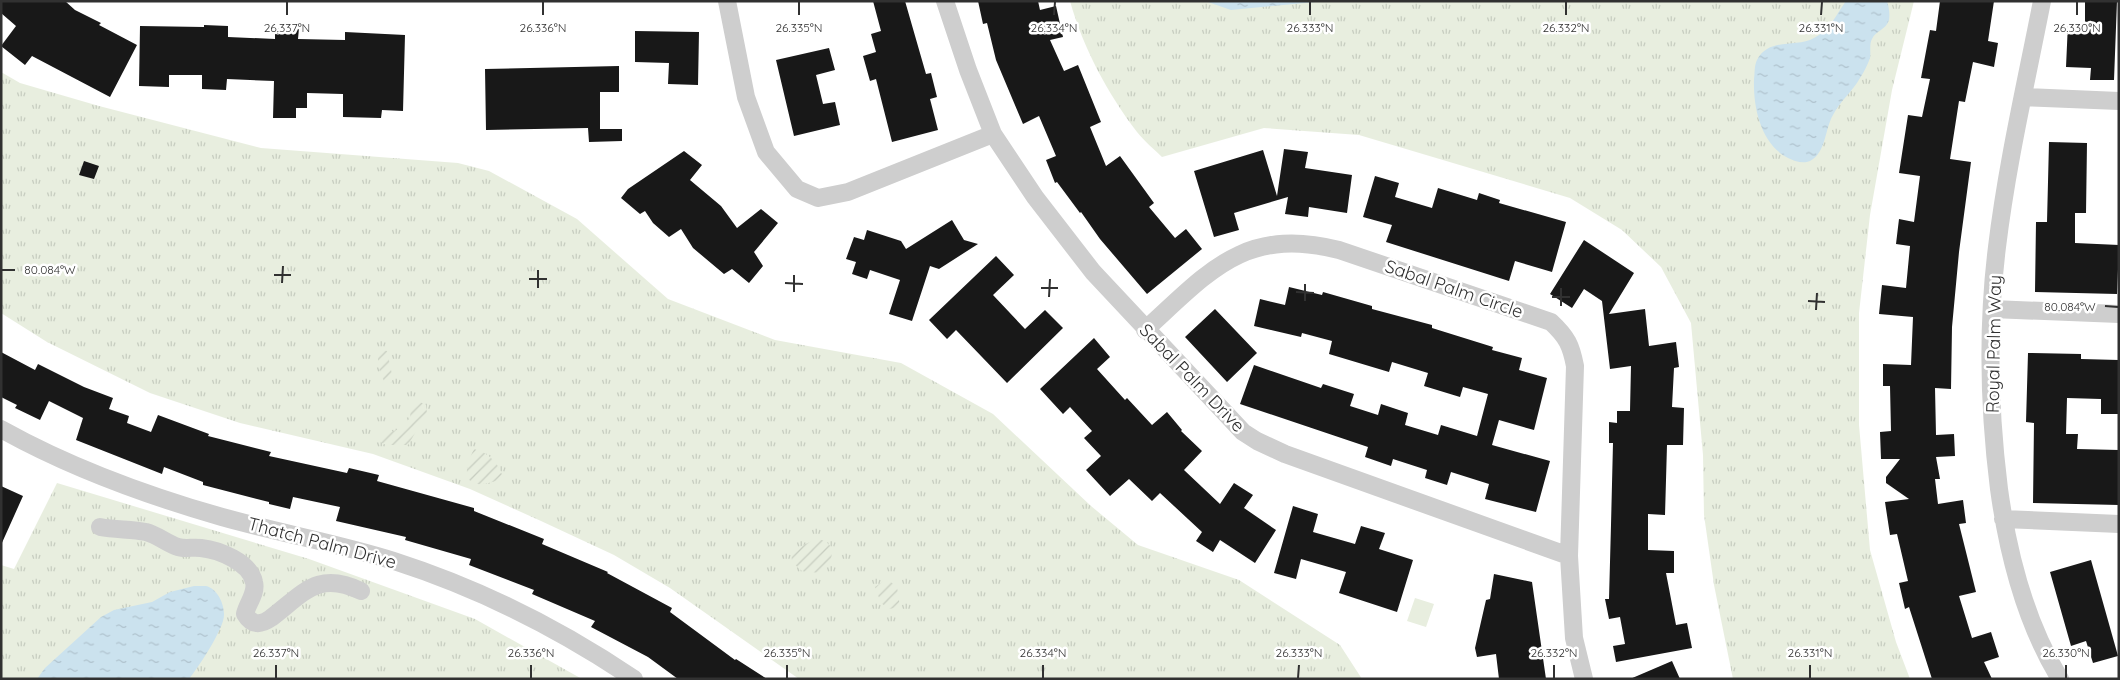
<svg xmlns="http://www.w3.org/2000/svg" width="2120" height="680" font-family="Quicksand,sans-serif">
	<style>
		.grass { fill: url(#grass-tufts) }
		.garden { fill: url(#garden-furrows) }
		.pitch { fill: #e8eedf }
		.water { fill: url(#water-ripples) }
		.building { fill: #181818 }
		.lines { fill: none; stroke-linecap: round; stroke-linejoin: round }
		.minor { stroke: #cecece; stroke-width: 18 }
		.ticks { fill: none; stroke: #313131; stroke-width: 2 }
		.labels { text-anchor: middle; stroke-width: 5; stroke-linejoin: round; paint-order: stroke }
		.street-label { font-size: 18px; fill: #313131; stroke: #fff }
		.ticks-label { font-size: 12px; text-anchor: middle; fill: #313131; stroke: #fff; stroke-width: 5; stroke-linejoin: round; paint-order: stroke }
	</style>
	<defs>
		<pattern id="grass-tufts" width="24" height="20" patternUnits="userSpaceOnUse" patternTransform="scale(1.25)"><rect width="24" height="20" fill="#e8eedf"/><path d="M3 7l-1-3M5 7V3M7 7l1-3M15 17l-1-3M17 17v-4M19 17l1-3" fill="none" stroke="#c7cdc0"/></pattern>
		<pattern id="garden-furrows" width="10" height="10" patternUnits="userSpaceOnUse" patternTransform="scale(1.25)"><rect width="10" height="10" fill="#e8eedf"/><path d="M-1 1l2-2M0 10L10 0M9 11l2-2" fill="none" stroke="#c7cdc0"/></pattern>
		<pattern id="water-ripples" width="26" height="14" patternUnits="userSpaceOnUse" patternTransform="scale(1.25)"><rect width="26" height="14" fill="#cbe2ee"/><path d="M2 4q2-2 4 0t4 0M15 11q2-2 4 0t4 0" fill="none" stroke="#afc2cd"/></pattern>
	</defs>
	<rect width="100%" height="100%" fill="#fff"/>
	<path class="grass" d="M1070,1h844l-22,89 -22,125 -11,98v112l11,125 26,92 14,37h-177l-19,-94 -10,-70 -1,-60 -12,-132 -30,-56 -39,-37 -52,-32 -211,-63 -95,-7 -102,29c-8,-8 -18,-16 -25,-25 -29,-38 -54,-84 -67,-131z
		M1,72l19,11 79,23 162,42 197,15 31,8 88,48 91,80 107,41 126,23 92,51 98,92 47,39 101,35 101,65 22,34h-563l-129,-91 -56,-33 -73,-34 -71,-32 -97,-35 -133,-31 -90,-30 -103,-51 -46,-29z
		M57,483l252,76 166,60 107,60h-581v-114l13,4z"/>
	<path class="garden" d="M381,350l6,1 6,28 -2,4 -7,-2c-5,-10 -9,-22 -3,-31z
		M420,402l6,3 1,8 -19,32h-22l-6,-3 3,-7 16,-6 11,-11 1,-13z
		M474,449c15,4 25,14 29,29 -31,14 -46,4 -29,-29z
		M816,539c23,2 18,24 4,34l-18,-2 -10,-9 -1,-11z
		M887,579l10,8 3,20 -11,2 -8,-6 -6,-16z"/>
	<path class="pitch" d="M1415,598l19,6 -8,23 -19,-6z"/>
	<path class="water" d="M1205,1h121l-95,9z
		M1846,1h41c2,6 3,13 2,19 -3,10 -13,10 -17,19 -3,5 -1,13 -2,19 -2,6 -6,14 -10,20 -7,13 -20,23 -27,37 -8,13 -7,38 -23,46 -7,3 -16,0 -22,-3 -27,-14 -35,-50 -34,-79 1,-6 0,-13 3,-19 12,-23 39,-12 57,-22 16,-8 22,-23 32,-37z
		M194,586c3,0 8,0 12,0 13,3 21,23 17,35 -5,16 -23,44 -34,58h-152l8,-11 56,-51 13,-7 38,-8 18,-10z"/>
	<path class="building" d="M1,1h64l10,9 26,13 -2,2 38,20 -27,52 -78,-41 -7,9 -24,-19 15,-20 -15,-13z
		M873,1h32l21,73 5,-1 6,24 -7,2 8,31 -46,12 -16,-63 -6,2 -7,-25 13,-4 -5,-18 10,-3z
		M978,1h60l2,9 16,-4 7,31 -13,3 14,31 14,-6 23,57 -11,5 16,39 14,-10 34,47 -5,4 26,31 11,-9 16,20 -55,45 -47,-55 -19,-27 -1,1 -23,-31 -2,1 -9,-23 10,-4 -17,-40 -16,8 -27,-64 -9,-37 -4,1z
		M1940,1h54l-6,40 10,2 -4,24 -21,-5 -8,40 -6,-1 -9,58 21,3 -12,90 -7,75 -1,62 -16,-1 1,47 18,-1 1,22 -19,1 4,22h-5l3,25 25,-4 3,23 -7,1 17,68 -17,4 13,42 19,-6 8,25 -15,5 8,17h-60l-23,-72 -4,2 -6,-26 9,-2 -11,-47 -7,1 -5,-33 24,-3 -23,-16v-6l14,-18h-19l-1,-27 11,-1 -1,-45h-7v-22l28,1 2,-48 -34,-3 3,-29 24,3 4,-42 -14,-2 3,-25 15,3 6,-46 -21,-3 9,-58 14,2 8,-38 -9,-1 9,-48 6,1z
		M2085,1h32l-3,79h-24l1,-12 -25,-1 2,-44 17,1z
		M204,25l24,1v11l47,2v-11h24l-1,11 47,1v-8l60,3 -2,76 -21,-1 -1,8 -38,-1v-23l-36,-1v15h-11v10h-23l1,-37 -47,-2 -1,11 -24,-1v-14h-33v12l-30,-1 1,-60 64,1z
		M635,31l64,1 -1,53 -30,-1 1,-21 -34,-1z
		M829,48l6,22 -19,5 7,29 12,-2 5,23 -46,11 -18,-76z
		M619,66v26h-19v37h22v12l-33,1 -1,-14 -102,2 -1,-61z
		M2049,142l38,1 -1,70h-11v30l44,2 -2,49 -82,-2 1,-70h11z
		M1284,149l24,3 -3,16 47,7 -5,38 -38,-6 -1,10 -23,-3 3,-17 -54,16 5,17 -25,7 -20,-66 69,-21 14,46z
		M684,151l18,14 -12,15 31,26 16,22 24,-19 17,14 -24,29 9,14 -14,17 -17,-14 -8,5 -31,-26 -12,-19 -12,8 -16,-14 -8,-12 -5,3 -19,-16 7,-9z
		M84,161l15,5 -5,13 -15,-4z
		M1375,176l24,7 -4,14 37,11 6,-20 39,12 2,-7 21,7 -1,3 67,19 -14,50 -37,-11 -6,20 -123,-39 6,-17 -29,-8z
		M952,220l12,20 14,4 -39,25 -9,-3 -18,55 -23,-7 11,-34 -30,-10 -3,9 -15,-5 4,-12 -10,-3 8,-22 10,3 3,-10 34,11 5,8z
		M1584,240l50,33 -25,41 36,-5 4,37 27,-4 3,25 -5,1 -2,39 12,1 -1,37h-16l-2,70 -17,-1v36l26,1v22h-8l10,52 11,-2 5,25 -76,14 -3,-16 12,-2 -5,-27 -11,2 -4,-20h4l2,-74 2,-82h-4v-21l8,1v-12h13l1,-45 -21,3 -8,-68 -18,-12 -12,19 -22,-14z
		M996,256l18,19 -21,20 32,34 20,-19 18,18 -56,55 -51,-53 -9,9 -18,-19z
		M1289,287l33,8 1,-3 49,14v3l60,16v3l61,19 -1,3 30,8 -3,12 28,8 -13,52 -35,-10 -7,25 58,16 -14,51 -51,-13 4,-15 -38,-12 -4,13 -22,-7 2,-8 -34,-11 -2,7 -26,-9 3,-10 -128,-43 14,-39 67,23 2,-4 31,10 -4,12 28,9 3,-11 27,9 -3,12 33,10 3,-10 36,11 11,-42 -25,-7 -3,10 -36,-11 4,-13 -36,-11 -3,10 -60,-18 3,-13 -30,-8 -1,4 -47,-11 6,-27 25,6z
		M1215,309l42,44 -30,29 -42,-45z
		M1094,338l16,19 -13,12 28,31 2,-2 25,27 15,-13 15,18 -1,1 21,20 -18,19 36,34 14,-21 19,12 -9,13 32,22 -21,33 -35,-23 -7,12 -17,-11 6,-9 -42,-39 -8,8 -23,-22 -19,17 -24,-26 15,-14 -17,-18 8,-7 -22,-24 -7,7 -23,-25z
		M1,352l34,18 3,-6 46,23 29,11 -4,11 20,7 -2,7 24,9 7,-17 51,19 -1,2 63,16 -2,4 78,17 2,-5 30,7 -2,6 97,27v3l70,28 -2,5 66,28 -1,1 65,35 -2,4 65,48 1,-1 31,20h-89l-30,-22 -57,-30 4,-6 -63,-27 2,-4 -65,-25 2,-6 -66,-19 1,-3 -70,-16 4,-14 -47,-10 -3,12 -21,-5v-2l-66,-17v-3l-39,-15 -2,7 -86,-34 7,-22 -34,-17 -9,19 -25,-12 2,-3 -16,-8z
		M2028,353l53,1v5l38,1v54h-18v-15l-34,-1 -1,36h12l-1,15 42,1v55l-86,-2 1,-80 -8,-1z
		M1,486l22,10 -22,49z
		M1293,506l25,8 -5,18 42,12 6,-18 24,7 -6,16 34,11 -16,52 -58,-19 7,-21 -45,-13 -5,20 -22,-6z
		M2091,560l27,96 -25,7 -7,-22 -15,5 -21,-74z
		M1494,574l38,8 14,97h-47l-3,-25 -19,3 -2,-9 11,-48 4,-1z
		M1672,661l8,18h-50z"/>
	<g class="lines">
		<path class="minor" d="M727,1l19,96 20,55 31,37 21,9 30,-6 145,-58
			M945,1l23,69 25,64 42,63 58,75 150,160 14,9 28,13 284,102
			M2042,1c-16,82 -35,163 -45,246 -10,80 -8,162 2,242 9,65 26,133 61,190
			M2023,97l96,4
			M1992,309l127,5
			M1145,330c64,-58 99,-104 194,-80l212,72c16,15 20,23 24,44l-6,190 5,82 10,41
			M1,429c70,39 144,66 221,88 57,16 115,26 172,44 84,27 166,68 240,118
			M2003,519l116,5
			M100,527c16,3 31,2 46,5 12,3 21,12 32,15 7,2 15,0 23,1 18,2 49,14 53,34 3,11 -7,22 -9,32 7,12 16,11 26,4 33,-25 47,-48 90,-27"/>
	</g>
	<path class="ticks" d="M287,15v-13M543,15v-13M799,15v-13M1054,15l1,-13M1310,15v-13M1566,15v-13M1821,15l1,-13M2077,15v-13M2,270h13M274,275h17M529,279h18M282,283l1,-17M785,283l18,1M538,288v-18M1041,288h17M794,292v-17M1296,292l18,1M1049,297l1,-18M1552,297h18M1305,301v-17M1808,301l17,1M1561,306v-18M2105,306l13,1M1816,310l1,-17M276,678v-13M531,678v-13M787,678v-13M1043,678v-13M1298,678l1,-13M1554,678v-13M1810,678v-13M2066,678v-13"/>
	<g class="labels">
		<g class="street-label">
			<text transform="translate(1454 289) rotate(19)" y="6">Sabal Palm Circle</text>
			<text transform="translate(1994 344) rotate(-89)" y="6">Royal Palm Way</text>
			<text transform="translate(1192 378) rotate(46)" y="6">Sabal Palm Drive</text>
			<text transform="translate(322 543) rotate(15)" y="6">Thatch Palm Drive</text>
		</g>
	</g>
	<g class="ticks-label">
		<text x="287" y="32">26.337°N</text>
		<text x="543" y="32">26.336°N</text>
		<text x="799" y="32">26.335°N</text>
		<text x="1054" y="32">26.334°N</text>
		<text x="1310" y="32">26.333°N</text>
		<text x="1566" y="32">26.332°N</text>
		<text x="1821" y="32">26.331°N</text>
		<text x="2077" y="32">26.330°N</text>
		<text x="50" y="274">80.084°W</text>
		<text x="2070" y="311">80.084°W</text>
		<text x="276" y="657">26.337°N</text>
		<text x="531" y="657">26.336°N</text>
		<text x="787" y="657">26.335°N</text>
		<text x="1043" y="657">26.334°N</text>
		<text x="1299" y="657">26.333°N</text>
		<text x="1554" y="657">26.332°N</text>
		<text x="1810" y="657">26.331°N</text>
		<text x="2066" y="657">26.330°N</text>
	</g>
	<rect width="2120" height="680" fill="none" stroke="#313131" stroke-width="5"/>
</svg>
